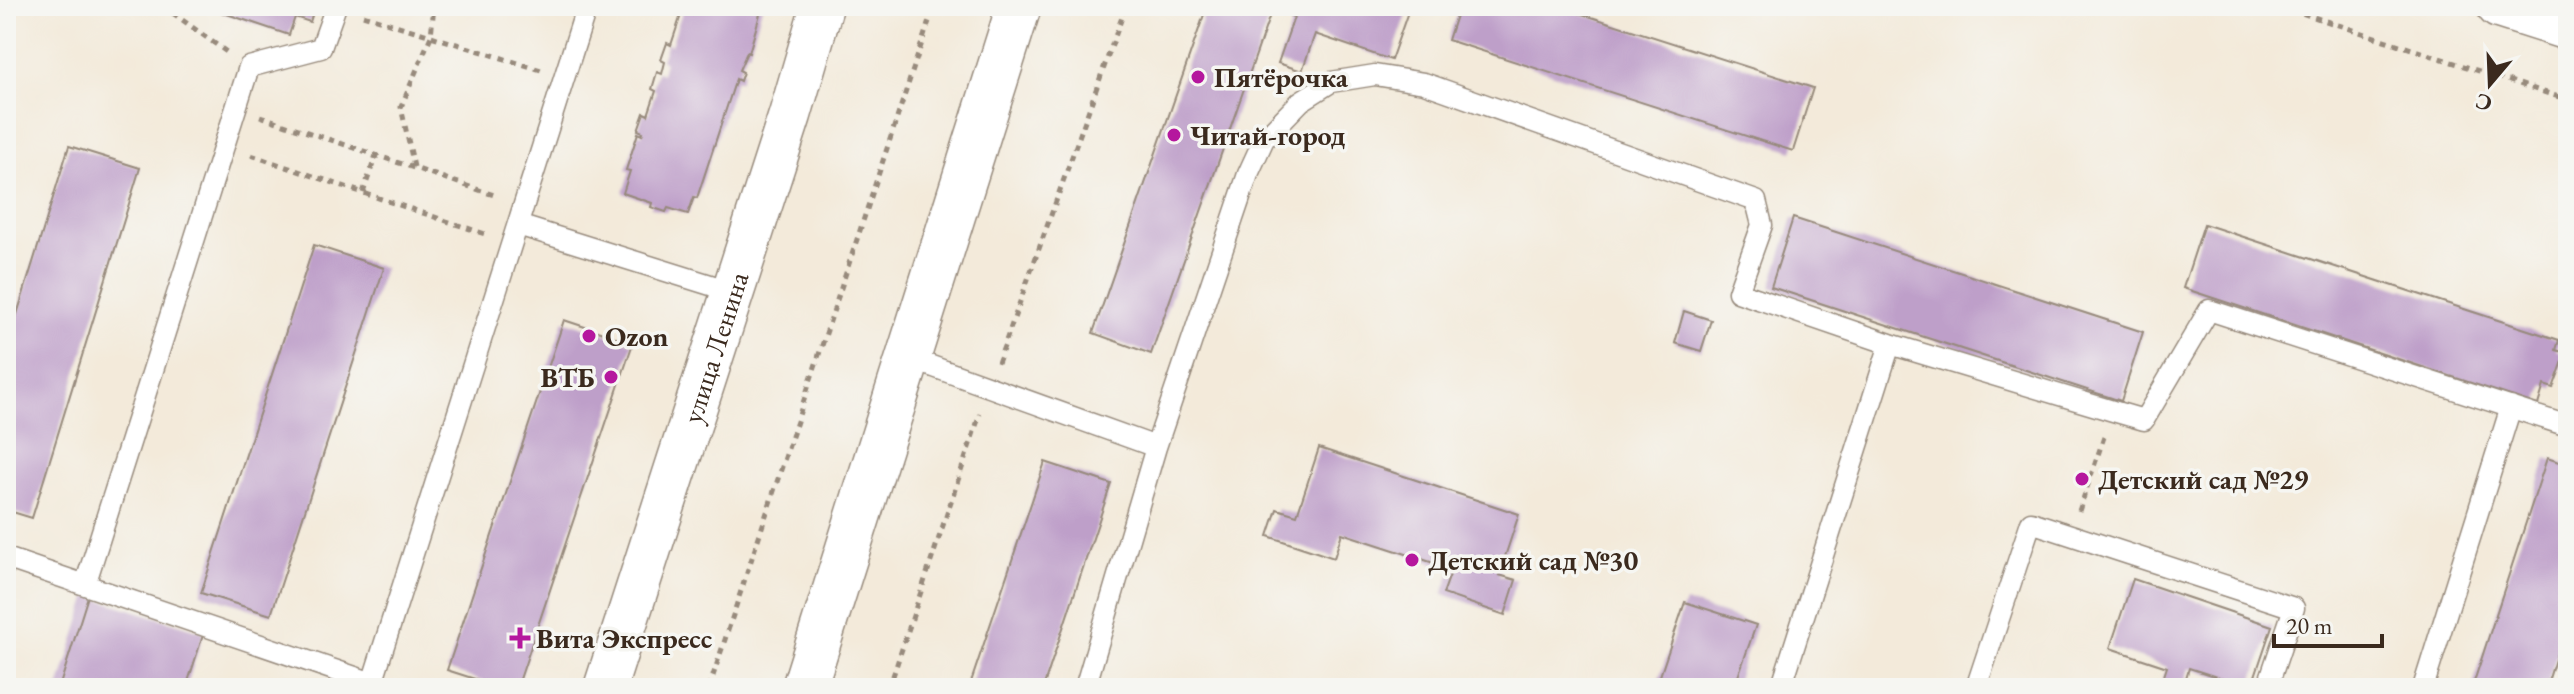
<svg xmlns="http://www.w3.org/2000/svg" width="2574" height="694" font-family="'EB Garamond',serif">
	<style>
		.building { fill: #be9fc9 }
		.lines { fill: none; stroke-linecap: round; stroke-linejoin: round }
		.service-casing { stroke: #978a7c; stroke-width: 23 }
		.minor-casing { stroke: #978a7c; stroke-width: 45 }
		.tertiary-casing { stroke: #978a7c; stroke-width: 47 }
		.secondary-casing { stroke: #978a7c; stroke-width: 47 }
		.path { stroke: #978a7c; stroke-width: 5; stroke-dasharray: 6 6; stroke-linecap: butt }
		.service { stroke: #fff; stroke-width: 20 }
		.minor { stroke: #fff; stroke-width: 42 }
		.tertiary { stroke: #fff; stroke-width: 44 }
		.secondary { stroke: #fff; stroke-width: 44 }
		.poi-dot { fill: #b5179e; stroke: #f6f6f2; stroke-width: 3 }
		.labels { text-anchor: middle; stroke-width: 7; stroke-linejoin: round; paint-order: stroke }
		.poi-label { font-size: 28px; font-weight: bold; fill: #3b2a1e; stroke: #f6f6f2; text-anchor: start }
		.street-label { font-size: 28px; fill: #3b2a1e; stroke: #f6f6f2 }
	</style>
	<rect width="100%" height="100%" fill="#f6f6f2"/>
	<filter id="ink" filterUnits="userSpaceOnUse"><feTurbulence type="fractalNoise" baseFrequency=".0125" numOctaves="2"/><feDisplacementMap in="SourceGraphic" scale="16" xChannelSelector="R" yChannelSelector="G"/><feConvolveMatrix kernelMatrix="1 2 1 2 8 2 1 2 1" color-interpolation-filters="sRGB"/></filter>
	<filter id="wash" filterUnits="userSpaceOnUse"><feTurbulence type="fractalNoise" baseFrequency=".006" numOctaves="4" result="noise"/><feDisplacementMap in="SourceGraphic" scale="32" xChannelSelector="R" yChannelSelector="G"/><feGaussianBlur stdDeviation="1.8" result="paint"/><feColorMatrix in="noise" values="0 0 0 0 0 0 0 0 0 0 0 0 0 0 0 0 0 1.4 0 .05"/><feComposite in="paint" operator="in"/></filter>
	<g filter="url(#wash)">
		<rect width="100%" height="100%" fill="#f3eada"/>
		<g id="blocks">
			<path class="building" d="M203,6h112l-5,16 -15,-5 -6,18z
				M684,6l78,1 -13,46 -2,-1 -8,18 4,2 -3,9 -4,-2 -39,119 -3,-1 -6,17 -20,-6 -2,4 -15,-5 1,-4 -29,-10 7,-22 -4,-1 12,-37 4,2 1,-3 -5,-2 6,-17 4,2 8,-24 -4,-2 5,-17 5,2 3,-12 -4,-2 6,-17 4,2z
				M1207,6h203l-19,54 -76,-26 -13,37 -24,-8 16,-46 -22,-8 -121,345 -58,-21z
				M1459,6h98l256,82 -20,63 -345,-111z
				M69,146l71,22 -108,350 -26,-8v-160z
				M1793,218l350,114 -22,69 -350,-114z
				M2204,224l355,116 -3,10 10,3 -13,35 -9,-3 -6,20 -355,-117z
				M314,245l70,23 -113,347 -70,-22z
				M1684,311l27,9 -10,31 -26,-8z
				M564,320l69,23 -116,345h-14l-56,-18z
				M1319,448l200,66 -20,61 17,5 -11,35 -62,-21 9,-25 -110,-36 -8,25 -66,-22 9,-27 20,6z
				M2547,458l21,7v153l-22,70h-74z
				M1045,462l66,22 -68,204h-74z
				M2133,579l139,47 -21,62 -62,-20 -6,20h-23l7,-21 -57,-19z
				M88,596l116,36 -18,56h-127z
				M1685,602l71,23 -22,63h-78z"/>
		</g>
	</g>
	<g filter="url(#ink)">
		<use href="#blocks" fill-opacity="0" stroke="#978a7c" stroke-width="2"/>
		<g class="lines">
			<g class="service-casing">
				<path id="service" d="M518,225l215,67
					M909,358l247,89 92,-273 16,-35 37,-38 30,-19 44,-7 49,8 332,118 6,24 -24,67 152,52 223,67 31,9 65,-110 359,116
					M6,558l381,130
					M85,585l164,-518 72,-19 15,-42
					M372,683l215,-677
					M1085,688l71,-241
					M1781,688l109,-344
					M1976,688l55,-166 263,86 -27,80
					M2423,688l88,-281"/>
			</g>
			<g class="minor-casing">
				<g id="minor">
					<path id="s1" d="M605,688l185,-573 32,-109"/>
				</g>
			</g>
			<g class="tertiary-casing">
				<path id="tertiary" d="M804,688l215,-682"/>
			</g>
			<g class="secondary-casing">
				<path id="secondary" d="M2499,6l69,22"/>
			</g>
			<path class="path" d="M163,6l65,47
				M2280,6l288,94
				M363,15l178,55
				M260,116l237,80
				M251,155l237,80
				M414,167l-13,-60 30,-71 3,-30
				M363,193l13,-38
				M998,363l128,-357
				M2079,511l25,-74
				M709,688l225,-682
				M889,688l91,-274"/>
			<use href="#service" class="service"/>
			<use href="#minor" class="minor"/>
			<use href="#tertiary" class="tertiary"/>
			<use href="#secondary" class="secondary"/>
		</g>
	</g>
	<g class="poi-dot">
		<circle cx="1198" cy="77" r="8"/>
		<circle cx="1174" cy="135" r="8"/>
		<circle cx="589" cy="336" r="8"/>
		<circle cx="611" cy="377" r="8"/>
		<circle cx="2082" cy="479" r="8"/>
		<circle cx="1412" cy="560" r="8"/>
		<path d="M516 626h8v8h8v8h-8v8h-8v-8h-8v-8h8z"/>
	</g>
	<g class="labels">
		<g class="poi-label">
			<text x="1214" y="87">Пятёрочка</text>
			<text x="1190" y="145">Читай-город</text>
			<text x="605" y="346">Ozon</text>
			<text x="595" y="387" text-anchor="end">ВТБ</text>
			<text x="2098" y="489">Детский сад №29</text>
			<text x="1428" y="570">Детский сад №30</text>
			<text x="536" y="648">Вита Экспресс</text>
		</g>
		<g class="street-label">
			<text dy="10" stroke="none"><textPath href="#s1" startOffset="358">улица Ленина</textPath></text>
		</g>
	</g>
	<rect width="2574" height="694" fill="none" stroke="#f6f6f2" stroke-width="32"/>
	<g transform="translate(2490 84) rotate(199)" stroke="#f6f6f2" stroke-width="6" paint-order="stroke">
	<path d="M0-6L14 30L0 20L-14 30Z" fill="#3b2a1e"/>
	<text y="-12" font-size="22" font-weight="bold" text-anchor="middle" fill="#3b2a1e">С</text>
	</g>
	<path d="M2274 634v12h108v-12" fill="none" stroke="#3b2a1e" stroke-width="4"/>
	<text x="2286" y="634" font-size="24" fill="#3b2a1e" stroke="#f6f6f2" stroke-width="6" paint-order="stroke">20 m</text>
</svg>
